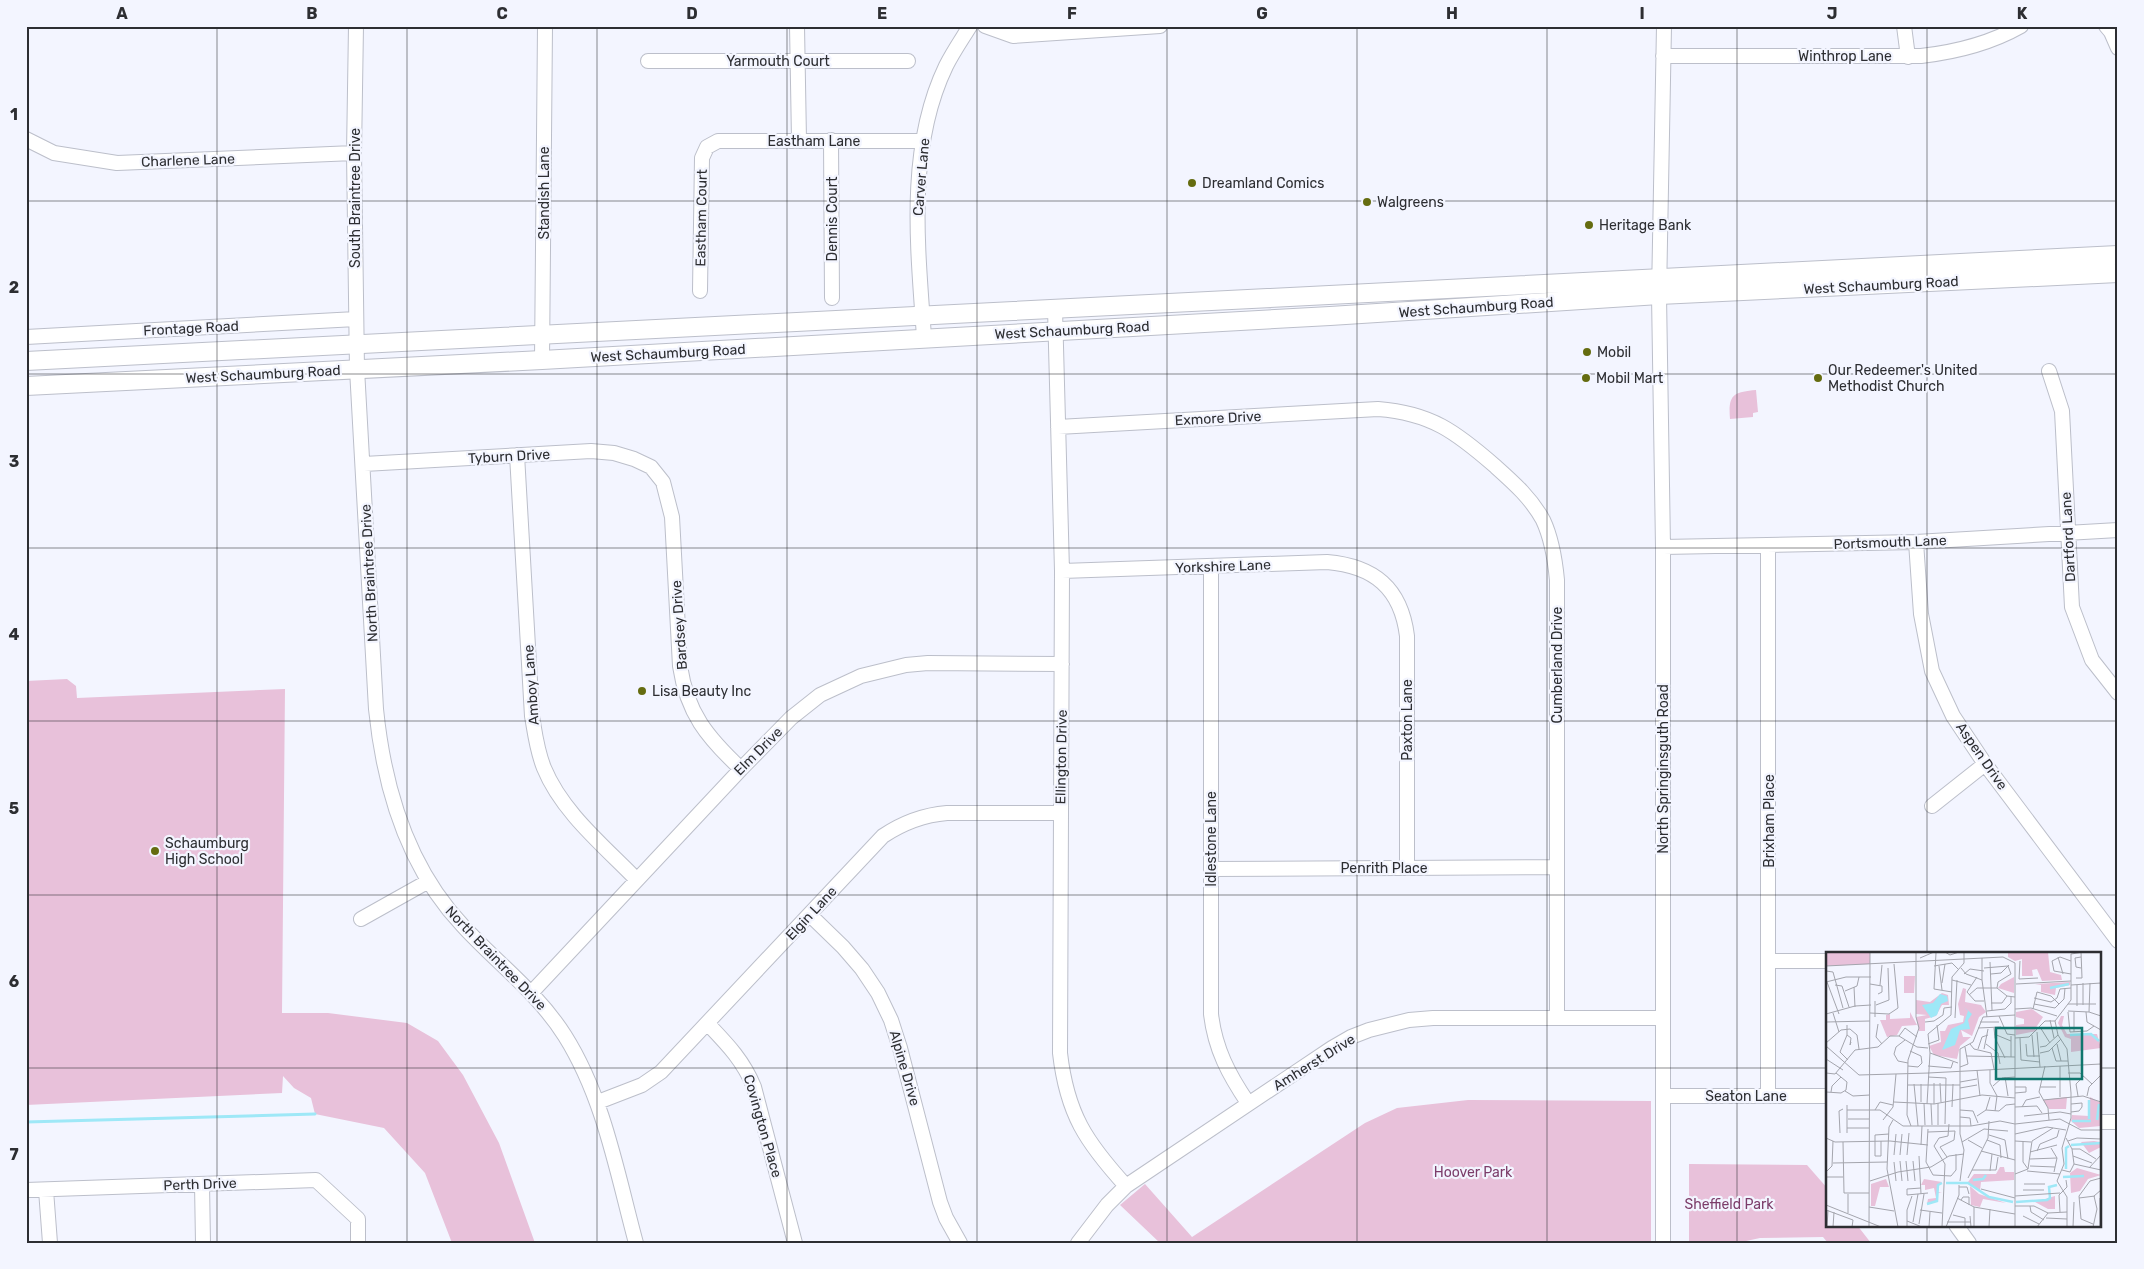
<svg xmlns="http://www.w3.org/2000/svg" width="2144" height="1269" font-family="Rubik,sans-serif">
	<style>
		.green { fill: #e8c1da }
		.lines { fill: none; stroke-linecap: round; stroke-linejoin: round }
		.stream { stroke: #9ee8f7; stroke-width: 3 }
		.minor-casing { stroke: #bcbfca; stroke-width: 16 }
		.major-casing { stroke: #bcbfca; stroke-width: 20 }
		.minor { stroke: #fff; stroke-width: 14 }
		.major { stroke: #fff; stroke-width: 18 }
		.grid { fill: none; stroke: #2d2e32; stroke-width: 1; stroke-opacity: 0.55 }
		.poi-dot { fill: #656c10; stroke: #f3f5ff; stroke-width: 2 }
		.labels { text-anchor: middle; stroke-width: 4.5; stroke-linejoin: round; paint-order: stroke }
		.street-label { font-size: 14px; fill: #2d2e32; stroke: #f3f5ff }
		.poi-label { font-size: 14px; fill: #2d2e32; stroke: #f3f5ff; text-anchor: start }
		.park-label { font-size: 14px; fill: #7c3d6a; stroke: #f3f5ff }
		.inset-river { fill: none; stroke: #9ee8f7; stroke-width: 2.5 }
		.inset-road { fill: none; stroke: #a4a5ad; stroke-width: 1 }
		.view { fill: #0f766e; fill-opacity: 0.15; stroke: #0f766e; stroke-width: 2.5 }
		.inset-edge { fill: none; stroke: #2d2e32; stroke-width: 2.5 }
		.neatline { fill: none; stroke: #2d2e32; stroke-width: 2 }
		.grid-label { font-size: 16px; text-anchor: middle; font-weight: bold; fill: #2d2e32 }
	</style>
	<rect width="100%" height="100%" fill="#f3f5ff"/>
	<path class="green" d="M1756,390l2,22 -5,1v4l-23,2c-2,-24 3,-27 26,-29z
		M67,679l9,7 1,12 208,-9 -3,324h46l79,10 31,18 25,34 36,68 36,100h-83l-27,-70 -41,-45 -69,-14 -4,-16 -17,-10 -11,-12 -1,17 -256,12v-424z
		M1468,1100l183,1v142h-491l-40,-38 25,-21 47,53 173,-114 32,-15z
		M1689,1164l118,1 21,24v36h29l14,18h-43l-5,-6 -63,1 -23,5h-48z"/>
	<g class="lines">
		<path class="stream" d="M26,1122l289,-8"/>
		<g class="minor-casing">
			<path id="minor" d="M356,26l-2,127 3,216 19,340c8,79 31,158 87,217 34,37 75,67 102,110 39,62 52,137 71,207
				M797,26l2,114
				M985,26l28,10 147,-10
				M1904,26l4,31
				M2106,26l5,6 7,16
				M1663,56h258c35,-4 70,-13 100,-30
				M648,61h260
				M26,139l28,14 63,10 237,-10
				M831,140l1,158
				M700,291l2,-133 5,-11 11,-6h205
				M1055,309l7,262 -2,482c7,61 26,89 66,133
				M26,337l330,-18
				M924,337c-6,-88 -18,-188 22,-271 7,-14 16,-27 24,-40
				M542,360l3,-334
				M2049,371l13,40 10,196 20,53 26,33
				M1058,427l320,-18c53,4 78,23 117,57 19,17 36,32 48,54 9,19 12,39 14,60v438
				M517,455l15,261c3,18 5,35 12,52 18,44 60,78 92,111
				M364,464l227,-13 23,2 20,6 17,8 12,15 9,35 8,149c7,47 27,71 61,103
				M1916,542l5,72 11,57 21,45 32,48 133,177
				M1768,546v549
				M1663,547l253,-5 202,-12
				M1211,567v447c4,35 18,61 37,89
				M1062,571l265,-9c47,4 74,26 80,74v232
				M1932,806l53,-42
				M1211,869l346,-2
				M810,915l33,32 19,22 16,24 13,27 9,28 40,154 6,16 14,25
				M361,919l66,-37
				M1769,961h59
				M532,992l209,-223 50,-51 29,-23 41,-19 45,-11 22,-2 134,1
				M707,1023c20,21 36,37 47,64l41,156
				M1664,1096h164
				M598,1102l44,-17 19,-13 222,-236c21,-14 40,-21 64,-23h114
				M2100,1122h18
				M202,1184l1,59
				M26,1190l290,-10 42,39v24
				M46,1190l4,53
				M1956,1225l13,18
				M1078,1243l29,-38 19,-19 206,-138 19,-11 18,-7 40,-10 24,-2h230
				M1663,1243v-696l-4,-252 5,-269"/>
		</g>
		<g class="major-casing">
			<path id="major" d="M26,361l2092,-106
				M26,386l516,-26 788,-44 329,-21 459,-22"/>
		</g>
		<use href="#minor" class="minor"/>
		<use href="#major" class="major"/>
	</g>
	<path class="grid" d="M217,26v1217M407,26v1217M597,26v1217M787,26v1217M977,26v1217M1167,26v1217M1357,26v1217M1547,26v1217M1737,26v1217M1927,26v927M26,201h2092M26,374h2092M26,548h2092M26,721h2092M26,895h2092M26,1068h1802M2100,1068h18M1927,1225v18"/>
	<g class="poi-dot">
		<circle cx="1192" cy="183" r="5"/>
		<circle cx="1367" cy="202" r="5"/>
		<circle cx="1589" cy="225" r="5"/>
		<circle cx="1587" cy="352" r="5"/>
		<circle cx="1586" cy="378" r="5"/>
		<circle cx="1818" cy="378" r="5"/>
		<circle cx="642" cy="691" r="5"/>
		<circle cx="155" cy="851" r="5"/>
	</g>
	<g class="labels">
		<g class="street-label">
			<text x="1845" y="61">Winthrop Lane</text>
			<text x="778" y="66">Yarmouth Court</text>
			<text x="814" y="146">Eastham Lane</text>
			<text transform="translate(188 160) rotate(-2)" y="5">Charlene Lane</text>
			<text transform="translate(921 177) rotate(-85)" y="5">Carver Lane</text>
			<text transform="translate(544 193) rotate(-90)" y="5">Standish Lane</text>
			<text transform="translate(355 198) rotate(-90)" y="5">South Braintree Drive</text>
			<text transform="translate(701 218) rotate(-89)" y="5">Eastham Court</text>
			<text transform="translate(832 219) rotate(-90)" y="5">Dennis Court</text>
			<text transform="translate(1881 285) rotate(-3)" y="5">West Schaumburg Road</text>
			<text transform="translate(1476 307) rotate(-4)" y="5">West Schaumburg Road</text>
			<text transform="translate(191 328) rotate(-3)" y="5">Frontage Road</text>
			<text transform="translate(1072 330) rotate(-3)" y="5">West Schaumburg Road</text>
			<text transform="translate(668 353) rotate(-3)" y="5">West Schaumburg Road</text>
			<text transform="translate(263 374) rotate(-3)" y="5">West Schaumburg Road</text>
			<text transform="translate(1218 418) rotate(-3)" y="5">Exmore Drive</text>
			<text transform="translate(509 456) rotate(-3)" y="5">Tyburn Drive</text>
			<text transform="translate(2068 537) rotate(-93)" y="5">Dartford Lane</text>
			<text transform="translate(1890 542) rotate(-2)" y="5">Portsmouth Lane</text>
			<text transform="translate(1223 566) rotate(-2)" y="5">Yorkshire Lane</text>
			<text transform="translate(369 573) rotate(-93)" y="5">North Braintree Drive</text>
			<text transform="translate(679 625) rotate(-94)" y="5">Bardsey Drive</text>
			<text transform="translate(1557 665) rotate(-90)" y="5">Cumberland Drive</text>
			<text transform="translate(531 685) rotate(-94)" y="5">Amboy Lane</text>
			<text transform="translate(1407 720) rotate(-90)" y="5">Paxton Lane</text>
			<text transform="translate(758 751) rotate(-45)" y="5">Elm Drive</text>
			<text transform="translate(1982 756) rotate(55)" y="5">Aspen Drive</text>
			<text transform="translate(1061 757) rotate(-89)" y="5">Ellington Drive</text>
			<text transform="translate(1663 769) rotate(-90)" y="5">North Springinsguth Road</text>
			<text transform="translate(1769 821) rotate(-90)" y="5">Brixham Place</text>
			<text transform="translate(1211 839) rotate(-90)" y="5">Idlestone Lane</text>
			<text x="1384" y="873">Penrith Place</text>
			<text transform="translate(811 913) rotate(-47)" y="5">Elgin Lane</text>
			<text transform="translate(496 958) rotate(46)" y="5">North Braintree Drive</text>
			<text transform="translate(1314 1062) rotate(-32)" y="5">Amherst Drive</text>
			<text transform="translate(905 1068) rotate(74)" y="5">Alpine Drive</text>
			<text x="1746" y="1101">Seaton Lane</text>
			<text transform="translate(763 1126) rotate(74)" y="5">Covington Place</text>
			<text transform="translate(200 1184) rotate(-2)" y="5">Perth Drive</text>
		</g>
		<g class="poi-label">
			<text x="1202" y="188">Dreamland Comics</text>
			<text x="1377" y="207">Walgreens</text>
			<text x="1599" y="230">Heritage Bank</text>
			<text x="1597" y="357">Mobil</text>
			<text x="1828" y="375">Our Redeemer's United<tspan x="1828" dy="16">Methodist Church</tspan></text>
			<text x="1596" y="383">Mobil Mart</text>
			<text x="652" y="696">Lisa Beauty Inc</text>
			<text x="165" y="848">Schaumburg<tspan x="165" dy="16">High School</tspan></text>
		</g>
		<g class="park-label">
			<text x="1473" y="1177">Hoover Park</text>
			<text x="1729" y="1209">Sheffield Park</text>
		</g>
	</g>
	<g transform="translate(1826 952)">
		<rect width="275" height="275" fill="#f3f5ff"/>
		<path d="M0,0h44v12l-44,2zM182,0h40l2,20 11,3 1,5 -20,1 -5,-12 -5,1 1,6h-11v-17l-7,2 -7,-4zM78,24h11l-1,17h-10zM188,25v16l-16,-5 3,-4zM244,30v3l-14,3 -1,7 -14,-3v-7l-6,-1zM137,36l3,1 -1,13 16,3 5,7 -7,5 -7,19 -11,-6 2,7h8l-11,9 -3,13 -23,-4 -5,-9 12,-4 -1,-11h5l3,-6 15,-3 1,-6 -4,-1 -2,-11zM116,41l6,2 1,10h-7l-6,11 -11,3v12h-6l-3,-14 11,-2 -11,-1v-14l14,2zM206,57l11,8 -8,12 2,2 -21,4v-10l8,-1v-5l-8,-2v-5zM84,60l7,13 -15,1 -5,9 -10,2 -7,-17h6v-5l4,-1v5l20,-1zM235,64h3l-2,9 5,9h30l4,14 -30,4v-13l-6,-2 -7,-14zM241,145l-1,12h-17l-6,-9zM264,145l11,6v23l-22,2 -8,-7 1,-6 17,1zM268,189l6,1 1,5 -12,6 -8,-11zM174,215h4l1,5h9v8l-33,2 -1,9 -12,-9 6,-8h22zM251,216l24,7 -13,4 -8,12 -9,2 -1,-20zM60,227l3,8h-9l-5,19h-4v-22zM98,227l18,3 -4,3v7l4,1h-4l-1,8 -10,3 1,-5 8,-1 -2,-10 -9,2v-5h-4zM144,234l9,8 27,9 -23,-4 -3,8 -9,-2zM229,244v13h-7l-13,-7z" fill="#e8c1da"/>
		<path d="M114,42l7,2 1,5 -7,3 -4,11 -6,3 -9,-13 11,-2zM138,55l8,7 -4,6 2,9 -10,1 -5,15 -13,5 9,-21 13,-6 4,-12z" fill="#9ee8f7"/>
		<path class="inset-river" d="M224,36l19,-4M244,83l21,-1 8,7M263,167v-19M271,168l2,-16M246,169h19M245,193l30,-2M240,217v-21l3,-2M237,225l21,-1M147,228l10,-1 3,-4M120,231h22l21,14 24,5M190,250l31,-2 3,-2 -1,-11 8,-2M101,252l10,-3 1,-16 4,-2"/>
		<path class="inset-road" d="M119,0l5,3 9,-3M110,1l-2,36 18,3M232,5l5,17M94,6l14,-6M156,6v22M194,9l-1,18 19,-1M164,10l2,48M0,14l177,-9 12,6v264M108,14l18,-3 6,6M113,14l3,24M135,16l5,6 16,6M158,16l24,-2M255,16l-5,-1 -1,-9 6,-1M0,19l7,1 10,36M138,22l6,-5 14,2M165,22l10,-1 8,-8M245,22l-17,-3 -2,-10 8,-4 11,4M151,25l-10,15 8,9h9M250,26h6l-1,-26M126,28l19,5M156,28l5,37M0,30l20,-5h25M1,30l12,32M116,31l3,-19M44,32l12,2v6l-4,2M190,32l55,-3M9,33l7,1 7,21M54,33l2,-20M245,33l30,-2M28,35l1,20M171,36l1,-6 13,-8 -3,-8M19,39l12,-5 2,-9M143,43l8,-7h20l10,8 8,1M208,46l17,4 6,-4 3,-9 11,-1M49,49v16M165,51h11l5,-7M208,52l21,4 9,-9 1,-11M242,52h28M50,53l13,-5 -1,-32M257,53v-22M251,54v-21M189,57l16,-1 26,8M207,57l4,-17 14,4 8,8M161,59l18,-2 6,-6v-6M242,59l21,1 12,4M242,60l2,20 17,-1 7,-5M248,60v20M260,60l1,10 14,8M263,60l1,-29M7,61l6,19M44,61l19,1 9,-6 -4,-44M0,62l29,-8 16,-1M173,64l8,18 8,1M129,66l2,-38M224,68l4,18M0,70l44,-1M99,70l9,-1 9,-6 1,-7 8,-1M154,70h19M52,72l-2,13 6,7M21,73v10l-7,17 8,8M214,75l10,16M152,76l23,-1M168,76l1,10 10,20M211,80l3,35M168,82l17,7M21,83l4,3 -1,7 1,-3M206,83l2,22M73,84l6,-8 12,9M185,84v21M189,86l14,-1 16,-16h10M194,86l1,22 19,2M79,88l-9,7 -2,7 4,7 10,2M0,91l15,-13 9,-1 7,6 2,14M102,92l11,-4 -2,-15M144,92l4,5 17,4 3,16M160,92l12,9 2,11M200,92l1,12h13M231,92l4,17M0,94l33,29 70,-2M214,95l6,-1 12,-11M226,96l4,13h12M152,97l4,-12 6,-2M158,97l4,-20M214,101l9,-2 12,-12M141,104l48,1M0,107l17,11M132,111l-28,-10 -2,-19 23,-19 1,-38 12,-14v-11M82,114l10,1 4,-4 -1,-7 -11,-5M102,114l23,2 2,-6M219,114l-6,26 9,16 1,12M134,115l8,-3 -3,-17M151,118l3,26M164,118v13l7,13 -2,15M0,121l9,1 20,-24 23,-3 12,-11h9l18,11 11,1M102,121l173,-9M242,121h12l12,11M102,125l18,1 -1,46M179,125l3,19M134,130l17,-3M108,131v21M114,131l1,19M88,132l4,42M82,133h52M167,134l9,-8 13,-1M214,135h16M134,136l17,-3M19,139l8,5 17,-1M0,140l15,1 5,-3 1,-8 -11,-9M5,140l1,-6 9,-9M189,141l11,-1v-5h-11M252,144l-2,-12 8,-8M261,144l2,-9 12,-12M234,145v-31M217,148l40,-4 18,6M68,150l40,2 48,-9 33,3M95,150v-18M98,151l1,22M112,151v22M101,152l3,-51M105,152l1,21M21,153v28M126,155l1,-23M189,155l22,-1 5,7M196,155l4,-7 14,-3M21,158h33l23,16h68l29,-5 15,3 45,-5 21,11h20M49,158l5,-8 13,3M134,158l13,1 5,12M160,158l13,1 7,-6 9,-1M245,160l8,-1 3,-4v-4l-11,1M151,164l9,-6 4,-13M198,164l36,-4 11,2M134,165l10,1 1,8M22,167h21M57,168l10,-13 3,-33M67,168l-4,7 -2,42 11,58M85,174l-4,-11 1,-55 11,-32 -3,-11v-65M21,176h22M102,177l-2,33 7,13 18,1 5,-6v-16M102,180l27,-1 -1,9 -14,7 7,10M14,181l-1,-22 4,-2M189,182l32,-7 19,3M163,183l16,5 3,19M0,186l9,4 55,-1 38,4M142,188l14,8M161,188l13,5 1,13M55,189v15h-6v-21l14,-1M189,189l16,1M197,189v21l5,7M242,189l9,-3 24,1M17,190l1,51h25M136,190l22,-13 24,2M95,193l1,-19M225,196l6,10 -3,14M246,197h8l16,10M155,199l34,9M211,199l3,-7 17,-7 2,-7M204,200l27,-7M68,203l2,-21M74,203l2,-21M81,203l2,-22M93,204l2,38M247,204l19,7M204,207l27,-1M74,209l2,20M80,209l2,20M87,209l2,20M68,210l2,19M7,211l54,-1M248,212l27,6M204,214l25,1M263,216l12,-13M146,218h24l2,-13M236,218l8,2 4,-8 -2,-15 -6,-11M164,219l2,-17M201,219l33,3M0,220l6,-6 1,-25M189,222l13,-5 4,-28 21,-13M0,225h17M142,226l20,-40 1,-17M44,229l28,-9 33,-5 18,-11 15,-2M134,229l4,-31 -4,-16v-85l13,-7 10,-25 32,-2M198,232h21M133,235h8l2,7M95,236l-14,1v6l21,-2M155,237l34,9M197,238h21M22,242v19M189,244l45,-3M131,246l17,9 41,7M253,246l16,-2M274,246v29M135,248l2,-3h6v8M0,253l55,22M189,254h19l14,7 19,-1M204,254l1,6 13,8M43,255l25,4M148,255v20M0,258l27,10 -1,7M94,258l22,3M234,260l-1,-17 8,-8 -1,-7M127,263l12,3v9M197,264l16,8M220,266l21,1M81,269l15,6M87,270l5,-28M121,270h24M93,272l5,-30M267,272l-12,-5 -2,-23 11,-15 11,-3M1,275l1,-17M7,275l1,-15M43,275l1,-275M81,275v-17l5,-14M103,275l1,-15M116,275l3,-63 -11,-18 5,-8 9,-2 1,-12M120,275l13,-32v-10M139,275h6l-1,-11M163,275l1,-18M211,275l11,-14M241,275v-30l-10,-16 7,-17 -2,-16 9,-30v-25l-4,-44 -9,-14 -3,-14 16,-21v-46l13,-2M247,275l1,-25M267,275l4,-18 -3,-13 7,-6"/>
		<path class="view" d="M170,76h86v51h-86z"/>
		<rect width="275" height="275" class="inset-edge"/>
	</g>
	<rect width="2144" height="1269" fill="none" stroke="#f3f5ff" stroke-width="55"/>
	<rect x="28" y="28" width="2088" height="1214" class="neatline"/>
	<g class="grid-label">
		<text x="122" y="19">A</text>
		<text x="312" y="19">B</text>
		<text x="502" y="19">C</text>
		<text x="692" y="19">D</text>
		<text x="882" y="19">E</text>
		<text x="1072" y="19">F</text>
		<text x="1262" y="19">G</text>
		<text x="1452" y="19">H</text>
		<text x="1642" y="19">I</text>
		<text x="1832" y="19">J</text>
		<text x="2022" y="19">K</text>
		<text x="14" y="120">1</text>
		<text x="14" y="293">2</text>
		<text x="14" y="467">3</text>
		<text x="14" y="640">4</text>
		<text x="14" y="814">5</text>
		<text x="14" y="987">6</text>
		<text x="14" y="1160">7</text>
	</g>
</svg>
